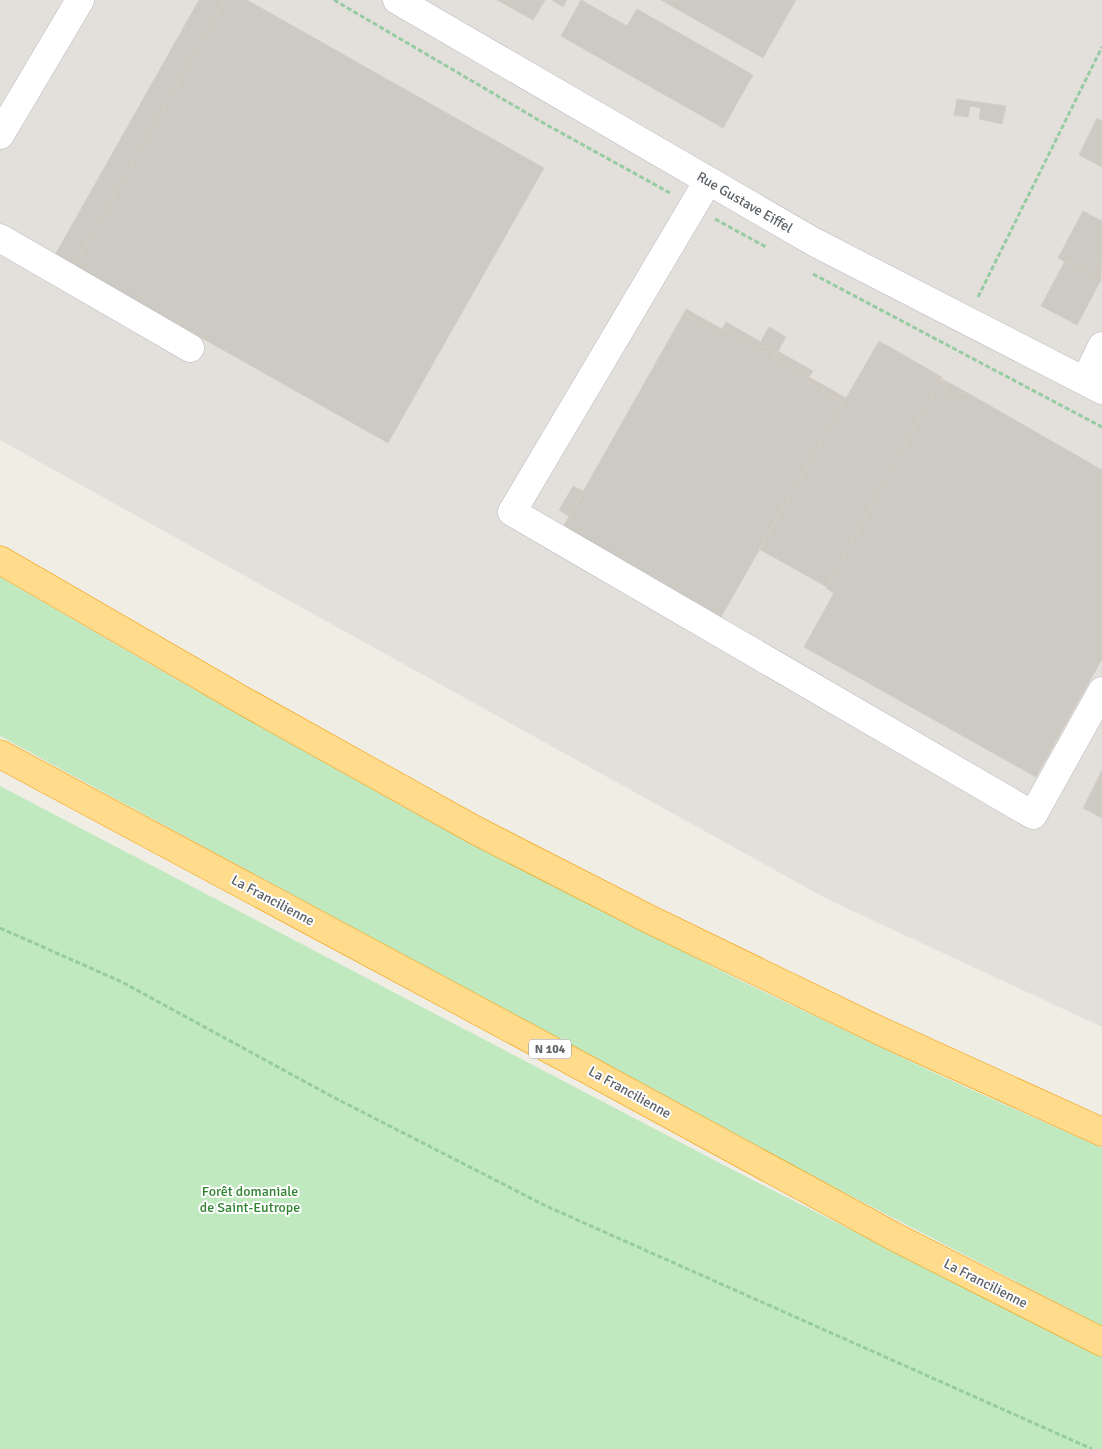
<svg xmlns="http://www.w3.org/2000/svg" width="1102" height="1449" font-family="Signika,sans-serif">
	<style>
		.industrial { fill: #e3e0dc }
		.green { fill: #c1e9bf }
		.building { fill: #cdc9c3; stroke: #d5cec2 }
		.lines { fill: none; stroke-linecap: round; stroke-linejoin: round }
		.minor-casing { stroke: #b7bbbf; stroke-width: 29 }
		.highway-casing { stroke: #f49a00; stroke-width: 29 }
		.path { stroke: #97cba3; stroke-width: 3; stroke-dasharray: 5 2.5; stroke-linecap: butt }
		.minor { stroke: #fff; stroke-width: 28 }
		.highway { stroke: #ffdb8c; stroke-width: 28 }
		.labels { text-anchor: middle; stroke-width: 4; stroke-linejoin: round; paint-order: stroke }
		.shield { fill: #fff; stroke: #8d9094; stroke-width: 1 }
		.shield-label { font-size: 12px; font-weight: bold; fill: #5c6166 }
		.street-label { font-size: 14px; fill: #5c6166; stroke: #fff }
		.park-label { font-size: 14px; fill: #2f832e; stroke: #fff }
	</style>
	<rect width="100%" height="100%" fill="#f0ede4"/>
	<path class="industrial" d="M0,0h1102v1027l-275,-128 -827,-459z"/>
	<path class="green" d="M0,577l169,98 240,135 330,170 211,100 152,68v178l-338,-175 -764,-415z
		M0,786l737,386 365,185v92h-1102z"/>
	<path class="building" d="M199,0h26l-151,266 -19,-11z
		M225,0h22l297,168 -156,275 -314,-177z
		M497,0h48l-12,20z
		M552,0h15l-4,7z
		M581,0l46,26 10,-17 116,66 -30,53 -162,-92z
		M661,0h135l-33,58z
		M957,99l49,7 -4,18 -23,-5 2,-11 -11,-2 -2,11 -14,-2z
		M1097,118l5,3v46l-23,-12z
		M1083,211l19,10 -1,59 -43,-22z
		M1065,261l36,19 -24,45 -36,-19z
		M686,309l36,20 -3,4 -35,-20z
		M684,313l35,20 3,-4 35,19 10,-2 6,2 1,10 35,19 -2,5 37,20 -123,215 -158,-90z
		M726,322l35,20 -4,6 -35,-19z
		M769,327l17,10 -12,21 -1,-10 -6,-2 -10,2z
		M879,341l63,36 -115,210 -68,-38z
		M778,351l35,20 -4,6 -35,-19z
		M809,377l37,21 -2,4 -37,-20z
		M941,379l8,17 17,-4 136,78v189l-66,118 -232,-130 30,-54 -8,-5z
		M942,379l24,13 -17,4z
		M573,486l10,5 -14,25 -10,-6z
		M1102,770v48l-19,-10z"/>
	<g class="lines">
		<g class="minor-casing">
			<path id="minor" d="M397,0l417,242 288,148
				M0,135l80,-135
				M708,181l-196,331 521,303 69,-124
				M0,238l190,110
				M1085,381l17,-35"/>
		</g>
		<g class="highway-casing">
			<path id="highway" d="M0,560l242,140 233,130 174,89 227,110 226,103
				M0,754l590,317 307,167 205,104"/>
		</g>
		<path class="path" d="M334,0l213,125 123,68
			M715,219l51,28
			M813,274l289,153
			M978,297l124,-250
			M0,928l122,54 211,115 213,109 546,243"/>
		<use href="#minor" class="minor"/>
		<use href="#highway" class="highway"/>
	</g>
	<g class="labels">
		<rect class="shield" x="529" y="1039.5" width="42" height="19" rx="4"/>
		<g class="shield-label">
			<text x="550" y="1053">N 104</text>
		</g>
		<g class="street-label">
			<text transform="translate(745 202) rotate(30)" y="5">Rue Gustave Eiffel</text>
			<text transform="translate(273 900) rotate(28)" y="5">La Francilienne</text>
			<text transform="translate(630 1092) rotate(29)" y="5">La Francilienne</text>
			<text transform="translate(986 1283) rotate(27)" y="5">La Francilienne</text>
		</g>
		<g class="park-label">
			<text x="250" y="1196">Forêt domaniale<tspan x="250" dy="16">de Saint-Eutrope</tspan></text>
		</g>
	</g>
</svg>
